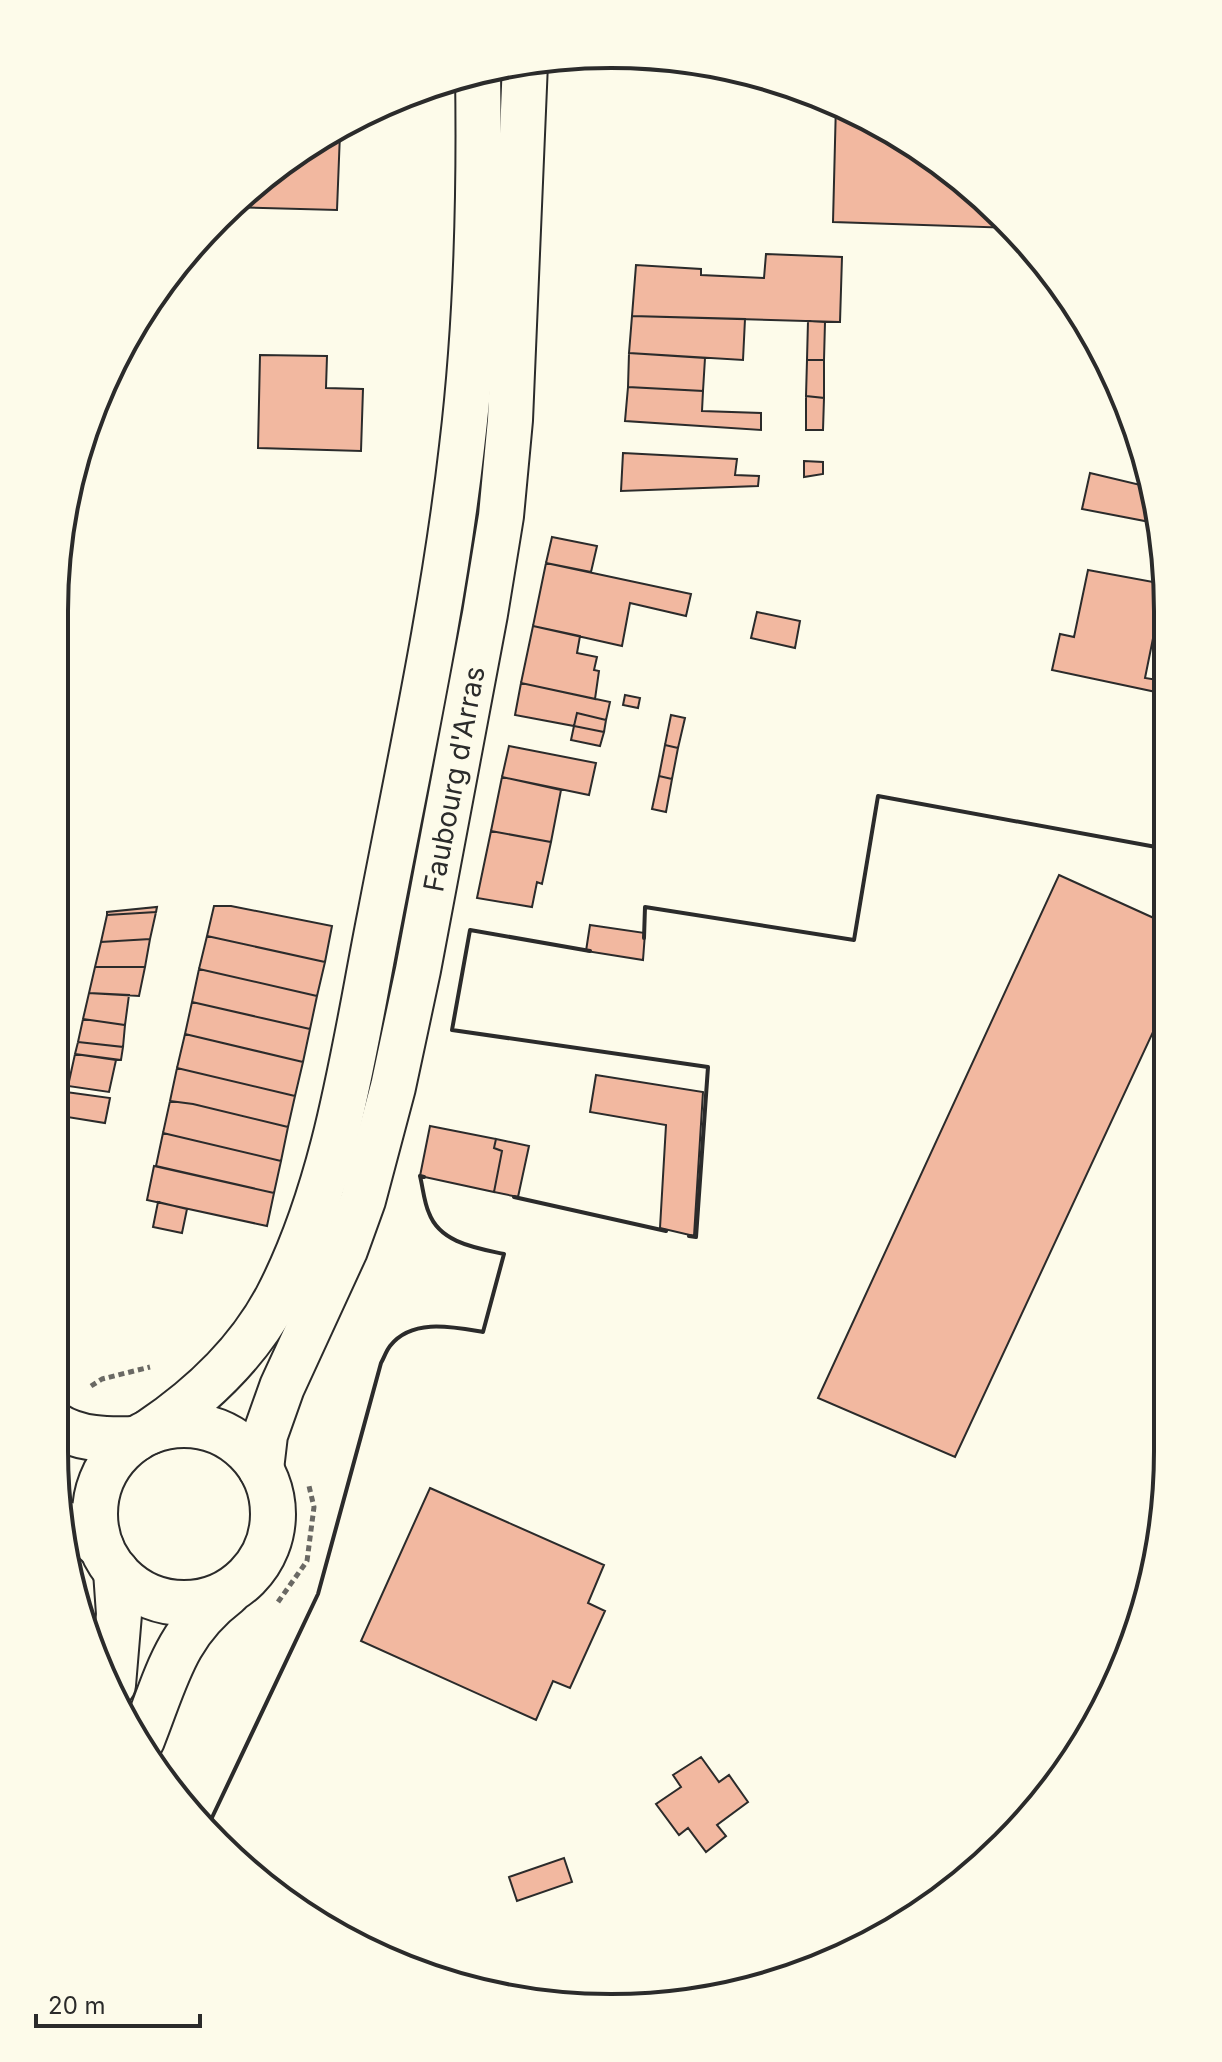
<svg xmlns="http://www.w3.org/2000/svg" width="1222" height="2062" font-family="Inter,sans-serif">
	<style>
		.building { fill: #f2b8a0; stroke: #2b2b2b; stroke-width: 2 }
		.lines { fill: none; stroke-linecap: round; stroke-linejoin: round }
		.minor-casing { stroke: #2b2b2b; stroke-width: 48 }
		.secondary-casing { stroke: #2b2b2b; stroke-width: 48 }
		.path { stroke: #6a6964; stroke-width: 5; stroke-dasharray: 6 4; stroke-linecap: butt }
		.minor { stroke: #fdfbea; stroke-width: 44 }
		.secondary { stroke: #fdfbea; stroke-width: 44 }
		.wall { stroke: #2b2b2b; stroke-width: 4 }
		.labels { text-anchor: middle; stroke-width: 6; stroke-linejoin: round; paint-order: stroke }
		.street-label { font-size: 28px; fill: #2b2b2b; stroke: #fdfbea }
		.rim { fill: none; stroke: #2b2b2b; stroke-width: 4 }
	</style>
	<rect width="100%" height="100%" fill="#fdfbea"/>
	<path class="building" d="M836,103l84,45 85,69 8,11 -180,-6z
		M330,133h10l-3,77 -108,-3 63,-51h17v-12z
		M766,254l76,3 -2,65 -208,-6 4,-51 65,4v6l63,3z
		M632,316l113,3 -2,41 -114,-7z
		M808,321l17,1 -1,38h-17z
		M629,353l76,5 -2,33 -75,-4z
		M260,355l67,1 -1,32 37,1 -2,62 -103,-3z
		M807,360h17v38l-18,-2z
		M628,387l75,4 -1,20 59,2v17l-136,-9z
		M806,396l18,2 -1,32h-17z
		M623,453l114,6 -2,16 24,1 -1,10 -137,5z
		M804,461l19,1v12l-19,3z
		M1090,473l59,14 7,32 -5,-1 -1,4 -68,-13z
		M552,537l45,9 -6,26 -45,-9z
		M546,563l145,31 -5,22 -56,-13 -8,43 -89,-20z
		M1088,570l76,14 -19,94 13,2 -2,12 -104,-22 8,-36 14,3z
		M757,612l43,9 -5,27 -44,-10z
		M533,626l47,10 -3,17 20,4 -3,13 5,1 -4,28 -74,-16z
		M521,683l89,19 -4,18 -29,-7 -3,13 -59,-11z
		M625,695l15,3 -2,10 -15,-3z
		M577,713l29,7 -2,12 -30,-6z
		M671,715l14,3 -7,30 -13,-3z
		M574,726l30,6 -4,14 -29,-6z
		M665,745l13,3 -6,31 -13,-3z
		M509,746l87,17 -7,32 -87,-18z
		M659,776l13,3 -6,33 -14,-3z
		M502,777l59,13 -10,52 -60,-11z
		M491,831l60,11 -9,42 -5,-2 -5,25 -55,-9z
		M1059,875l108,49v78l-212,455 -137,-59z
		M214,906h17l101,20 -7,36 -118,-26z
		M157,907l-1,5 -49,3v-3z
		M156,912l-6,27 -49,3 6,-27z
		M590,925l55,8 -2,27 -57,-9z
		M207,936l118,26 -8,34 -118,-27z
		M150,939l-5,28h-50l6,-25z
		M95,967h50l-6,29 -50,-3z
		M199,969l118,27 -7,33 -118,-27z
		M89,993l40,2 -4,30 -42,-6z
		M192,1002l118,27 -7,33 -118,-28z
		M83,1019l42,6 -2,22 -45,-5z
		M185,1034l118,28 -8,34 -118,-28z
		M78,1042l45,5 -2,13 -46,-6z
		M75,1054l41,6 -7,32 -41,-6z
		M177,1068l118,28 -7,31 -95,-23 -23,-3z
		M596,1075l107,17 -9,144 -34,-8 6,-103 -76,-13z
		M66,1092l44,6 -5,25 -44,-7z
		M170,1101l23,3 95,23 -7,34 -118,-28z
		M430,1126l66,13 -2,9 8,3 -8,41 -74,-16z
		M163,1133l118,28 -7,32 -118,-27z
		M496,1139l33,7 -11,51 -24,-5 8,-41 -8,-3z
		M154,1166l120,27 -7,33 -120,-26z
		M158,1202l29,7 -5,24 -29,-6z
		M430,1488l174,77 -16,38 17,8 -35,77 -17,-7 -17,39 -175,-79z
		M701,1757l18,25 10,-7 19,27 -31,23 9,11 -20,16 -18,-24 -9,7 -23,-31 25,-17 -8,-12z
		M564,1858l8,24 -55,19 -8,-24z"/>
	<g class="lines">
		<g class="minor-casing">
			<path id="minor" d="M54,1424c24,16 54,16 82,15
				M66,1524c15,5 24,13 35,23"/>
		</g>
		<g class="secondary-casing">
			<g id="secondary">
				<circle cx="184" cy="1514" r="89"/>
				<path d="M149,1432c52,-35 98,-78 128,-134 60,-115 78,-256 103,-382 30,-156 64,-311 82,-469 15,-124 18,-250 16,-375"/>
				<path id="s1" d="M261,1469l4,-34 17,-48 63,-137 18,-50 30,-113 25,-117 67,-356 16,-98 9,-96 15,-357"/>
				<path d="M113,1685l6,-71 -3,-43"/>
				<path d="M142,1740c24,-60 32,-106 86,-147"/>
			</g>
		</g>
		<path class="path" d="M91,1386l11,-7 48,-12
			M278,1602l29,-41 7,-54 -5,-21"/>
		<use href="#minor" class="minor"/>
		<use href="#secondary" class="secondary"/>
		<path class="wall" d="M644,938l1,-31 209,33 24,-144 289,53
			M590,951l-120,-21 -18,100 256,37 -12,170 -7,-1
			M514,1197l152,34
			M208,1826l110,-232 63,-231c3,-5 5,-12 9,-17 22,-28 63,-19 93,-14l21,-78c-27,-6 -64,-11 -75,-41 -5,-11 -6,-25 -9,-37l4,1"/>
	</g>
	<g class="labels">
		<g class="street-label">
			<text dy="10" stroke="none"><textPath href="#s1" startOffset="720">Faubourg d'Arras</textPath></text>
		</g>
	</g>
	<path d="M0 0H1222V2062H0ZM611 68H611A543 543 0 0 1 1154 611V1451A543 543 0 0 1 611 1994H611A543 543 0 0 1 68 1451V611A543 543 0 0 1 611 68Z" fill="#fdfbea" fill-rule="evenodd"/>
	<path class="rim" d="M611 68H611A543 543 0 0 1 1154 611V1451A543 543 0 0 1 611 1994H611A543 543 0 0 1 68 1451V611A543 543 0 0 1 611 68Z"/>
	<path d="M36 2014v12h164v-12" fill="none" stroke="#2b2b2b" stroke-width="4"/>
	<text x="48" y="2014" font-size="24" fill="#2b2b2b" stroke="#fdfbea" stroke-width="6" paint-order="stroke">20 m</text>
</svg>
